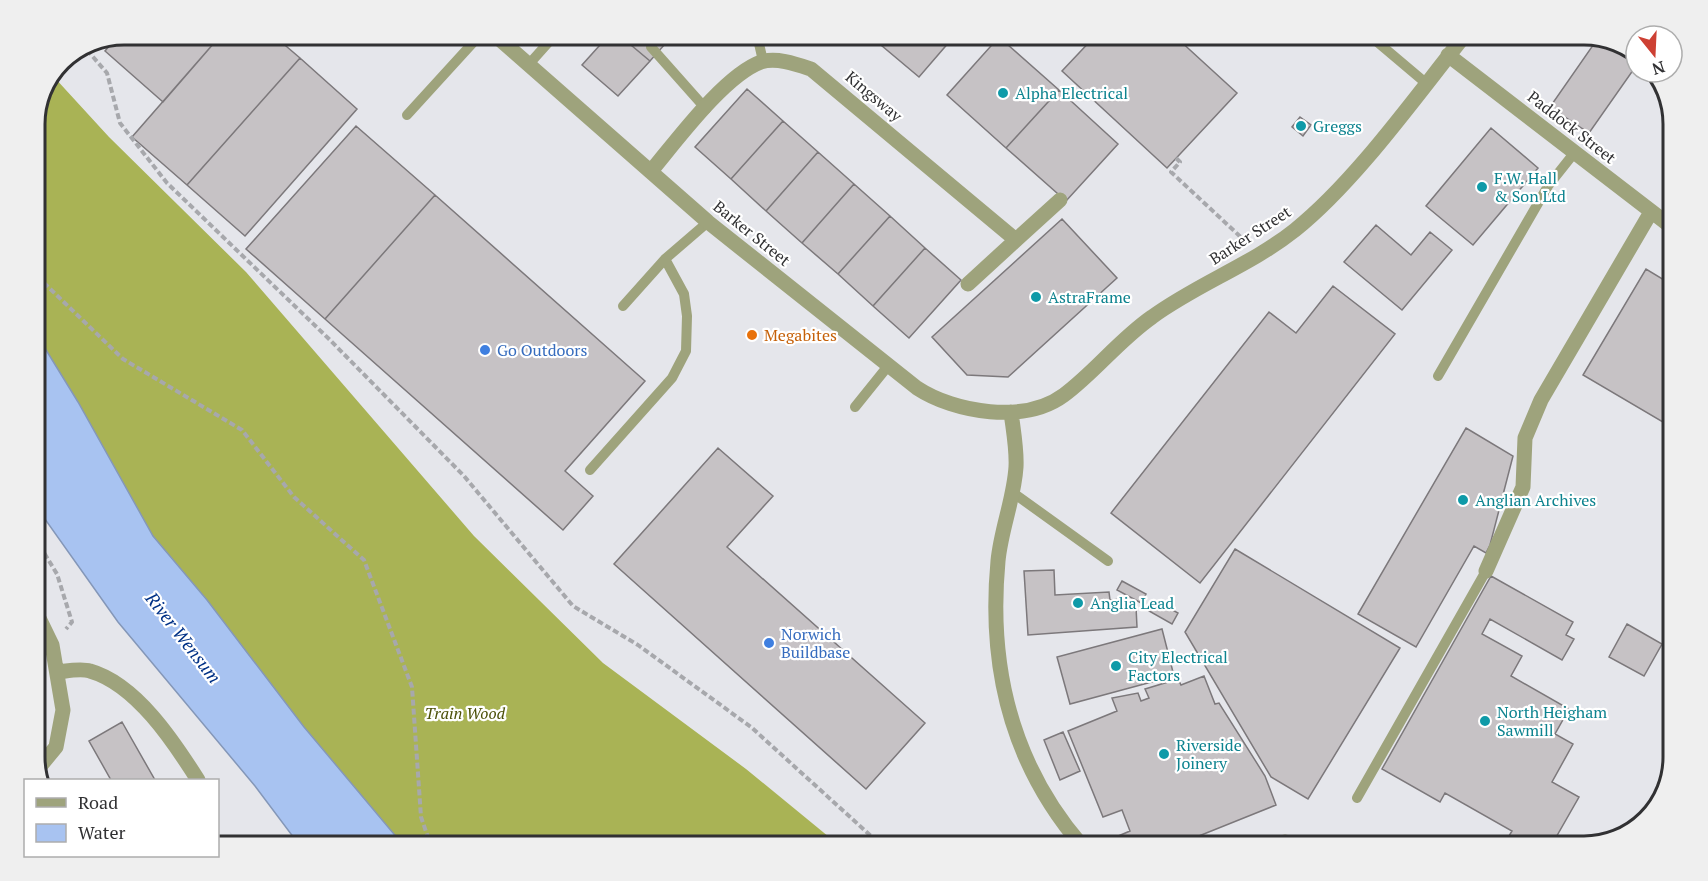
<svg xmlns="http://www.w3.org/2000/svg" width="1708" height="881" font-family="'PT Serif',serif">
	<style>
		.forest { fill: #a9b355 }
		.water { fill: #a8c3f1; stroke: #8497b8; stroke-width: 1.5 }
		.building { fill: #c6c2c5; stroke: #7c787b; stroke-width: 1.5 }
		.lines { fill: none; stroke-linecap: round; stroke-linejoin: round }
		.path { stroke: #a7a8ac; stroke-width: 4; stroke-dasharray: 6 3; stroke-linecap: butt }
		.service { stroke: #9ea37c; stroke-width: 10 }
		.minor { stroke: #9ea37c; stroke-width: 15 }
		.culture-dot { fill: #0f9aa8; stroke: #fff; stroke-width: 2 }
		.food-dot { fill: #e8710a; stroke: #fff; stroke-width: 2 }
		.shop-dot { fill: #3f7fe0; stroke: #fff; stroke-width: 2 }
		.labels { text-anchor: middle; stroke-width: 4.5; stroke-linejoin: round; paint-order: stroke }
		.culture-label { font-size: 16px; fill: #0d838f; stroke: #fff; text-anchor: start }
		.street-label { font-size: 16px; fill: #313133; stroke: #fff }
		.food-label { font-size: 16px; fill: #c56008; stroke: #fff; text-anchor: start }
		.shop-label { font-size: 16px; fill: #366cbe; stroke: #fff; text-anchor: start }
		.park-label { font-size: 16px; font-style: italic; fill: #4b5007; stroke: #fff }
		.water-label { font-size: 18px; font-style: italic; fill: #003186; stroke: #fff }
		.rim { fill: none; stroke: #313133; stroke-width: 3 }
	</style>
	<rect width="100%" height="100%" fill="#e5e6eb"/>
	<path class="forest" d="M54,77l55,60 137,135 228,264 129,127 143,106 94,77h-436l-100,-119 -97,-127 -54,-64 -75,-134 -43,-70v-213z"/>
	<path class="water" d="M35,332l43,70 75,134 54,64 97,127 100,119h-104l-45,-60 -137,-164 -83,-117z"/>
	<path class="building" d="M124,35h97l-58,67 -58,-51 11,-13z
		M221,35h52l27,23 -113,127 -55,-48z
		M609,35h10l31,26 -32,35 -36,-31z
		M619,35h54l-23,26z
		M869,35h74l7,6 -31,36z
		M963,35h20l-8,9z
		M1096,35h86l-4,4 59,54 -70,75 -105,-97z
		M999,37l60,53 -53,58 -59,-53z
		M1598,38l26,6 12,11v11l-47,67 -39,-26z
		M300,58l57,51 -112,127 -58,-51z
		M747,89l36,32 -52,58 -36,-32z
		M1059,90l59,54 -52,57 -60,-53z
		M1300,117l11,8 -8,11 -11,-9z
		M783,121l35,31 -52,59 -35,-32z
		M356,126l79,69 -110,124 -79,-70z
		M1491,128l47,40 -65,77 -47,-39z
		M818,152l36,32 -52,59 -36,-32z
		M854,184l36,32 -52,58 -36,-31z
		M435,195l210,186 -80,90 28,25 -30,34 -238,-211z
		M890,216l35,32 -52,58 -35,-32z
		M1062,219l55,59 -109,99 -41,-2 -35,-38z
		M1376,225l35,30 19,-23 22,18 -50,60 -58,-48z
		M925,248l36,32 -52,58 -36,-32z
		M1673,264v164l-90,-53 63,-106 18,11z
		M1333,286l62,48 -195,249 -89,-70 158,-201 27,21z
		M1466,428l47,28 -23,89 -4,8 -12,-7 -58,101 -58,-33z
		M718,448l55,48 -46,51 198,176 -59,66 -252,-225z
		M1235,549l165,99 -92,151 -37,-22 -86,-145z
		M1054,570l1,25 54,-3 1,8 13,-1 13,8 1,20 -109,8 -4,-64z
		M1491,576l82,46 -7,13 8,4 -12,21 -72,-41 -8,15 40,22 -11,20 58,33 -14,25 18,10 -21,38 27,15 -28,49h-48l9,-15 -67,-38 -5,9 -58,-33z
		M1122,581l24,13 -5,9 -24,-13z
		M1155,600l23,13 -6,11 -23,-13z
		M1627,624l35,20 -18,32 -35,-19z
		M1162,629l12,47 -104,28 -13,-47z
		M1204,676l11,28 4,-1 46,73 11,29 -102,41h-54l-4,-9 14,-6 -8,-21 -19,7 -35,-86 49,-20 -5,-13 26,-5 3,8 8,-3 -4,-9 33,-10 3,6z
		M122,722l33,58h-44l-22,-39z
		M1063,732l17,39 -20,9 -16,-40z"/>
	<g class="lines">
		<path class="path" d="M87,50l20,23 13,50 47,60 162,156 135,137 109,130 65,39 113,82 131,119
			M1176,158l4,4 -9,10 74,69
			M35,248l8,34 80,77 119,71 52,67 70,63 48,127 9,130 10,29
			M35,538l22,36 15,48 -6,7"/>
		<path class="service" d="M757,35l6,26
			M1369,35l58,49
			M651,47l55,62
			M530,63l25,-28
			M407,115l73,-80
			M623,306l42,-47 43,-37
			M1438,376l110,-190 27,-34
			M855,407l33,-41
			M590,470l82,-92 14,-27 1,-35 -3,-22 -19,-35
			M1012,492l96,69
			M1672,765l-5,-74 6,-20
			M1357,798l129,-227"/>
		<path class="minor" d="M495,35l213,187 209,166c38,25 108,36 147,7 31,-23 55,-55 88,-78 45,-33 99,-52 143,-87 61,-49 121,-134 170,-195
			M1448,55l225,173
			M652,170c25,-30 73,-95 109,-108 15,-5 35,2 50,7l205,171 -48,44
			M1016,240l44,-40
			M1011,412c2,17 6,37 5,55 -2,32 -15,62 -18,94 -10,106 14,204 84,285
			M1486,571l37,-84 2,-49 16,-38 110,-188
			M35,610l17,35 11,65 -7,37 -19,23
			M58,672c9,-1 23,-4 32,-1 46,13 84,71 108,109
			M1275,846l10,-4"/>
	</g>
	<g class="culture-dot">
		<circle cx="1003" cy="93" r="6"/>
		<circle cx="1301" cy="126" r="6"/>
		<circle cx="1482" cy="187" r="6"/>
		<circle cx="1036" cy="297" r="6"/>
		<circle cx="1463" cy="500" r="6"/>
		<circle cx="1078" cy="603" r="6"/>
		<circle cx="1116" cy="666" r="6"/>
		<circle cx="1485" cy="721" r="6"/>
		<circle cx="1164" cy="754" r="6"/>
	</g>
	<circle class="food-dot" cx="752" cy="335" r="6"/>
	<g class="shop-dot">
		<circle cx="485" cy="350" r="6"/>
		<circle cx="769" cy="643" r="6"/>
	</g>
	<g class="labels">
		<g class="culture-label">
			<text x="1015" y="99">Alpha Electrical</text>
			<text x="1313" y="132">Greggs</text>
			<text x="1494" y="184">F.W. Hall<tspan x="1494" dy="18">&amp; Son Ltd</tspan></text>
			<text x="1048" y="303">AstraFrame</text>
			<text x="1475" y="506">Anglian Archives</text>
			<text x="1090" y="609">Anglia Lead</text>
			<text x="1128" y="663">City Electrical<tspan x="1128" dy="18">Factors</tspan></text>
			<text x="1497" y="718">North Heigham<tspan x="1497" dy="18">Sawmill</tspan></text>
			<text x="1176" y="751">Riverside<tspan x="1176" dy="18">Joinery</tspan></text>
		</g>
		<g class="street-label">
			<text transform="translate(874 96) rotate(40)" y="6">Kingsway</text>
			<text transform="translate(1572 127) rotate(38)" y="6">Paddock Street</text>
			<text transform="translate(752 233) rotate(39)" y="6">Barker Street</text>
			<text transform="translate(1250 235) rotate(-33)" y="6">Barker Street</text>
		</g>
		<g class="food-label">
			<text x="764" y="341">Megabites</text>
		</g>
		<g class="shop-label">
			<text x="497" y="356">Go Outdoors</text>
			<text x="781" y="640">Norwich<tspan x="781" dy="18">Buildbase</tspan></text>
		</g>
		<g class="park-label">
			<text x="465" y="719">Train Wood</text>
		</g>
		<g class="water-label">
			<text transform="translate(183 638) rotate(52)" y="6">River Wensum</text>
		</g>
	</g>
	<path d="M0 0H1708V881H0ZM124 45H1584A79 79 0 0 1 1663 124V757A79 79 0 0 1 1584 836H124A79 79 0 0 1 45 757V124A79 79 0 0 1 124 45Z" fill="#efefef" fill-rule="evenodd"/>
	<path class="rim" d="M124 45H1584A79 79 0 0 1 1663 124V757A79 79 0 0 1 1584 836H124A79 79 0 0 1 45 757V124A79 79 0 0 1 124 45Z"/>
	<rect x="24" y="779" width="195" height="78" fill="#ffffff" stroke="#adadad" stroke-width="1.5"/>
	<rect x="36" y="798" width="30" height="9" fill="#9ea37c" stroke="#adadad" stroke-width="1.5"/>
	<text x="78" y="809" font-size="18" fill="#313133">Road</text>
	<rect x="36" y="824" width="30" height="18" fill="#a8c3f1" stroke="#adadad" stroke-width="1.5"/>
	<text x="78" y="839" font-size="18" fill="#313133">Water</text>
	<g transform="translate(1654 54) rotate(162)"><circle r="28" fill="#ffffff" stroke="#adadad" stroke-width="1.5"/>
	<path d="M0-4.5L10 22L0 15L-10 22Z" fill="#cd4033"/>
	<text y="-9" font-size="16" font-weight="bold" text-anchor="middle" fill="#313133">N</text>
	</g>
</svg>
